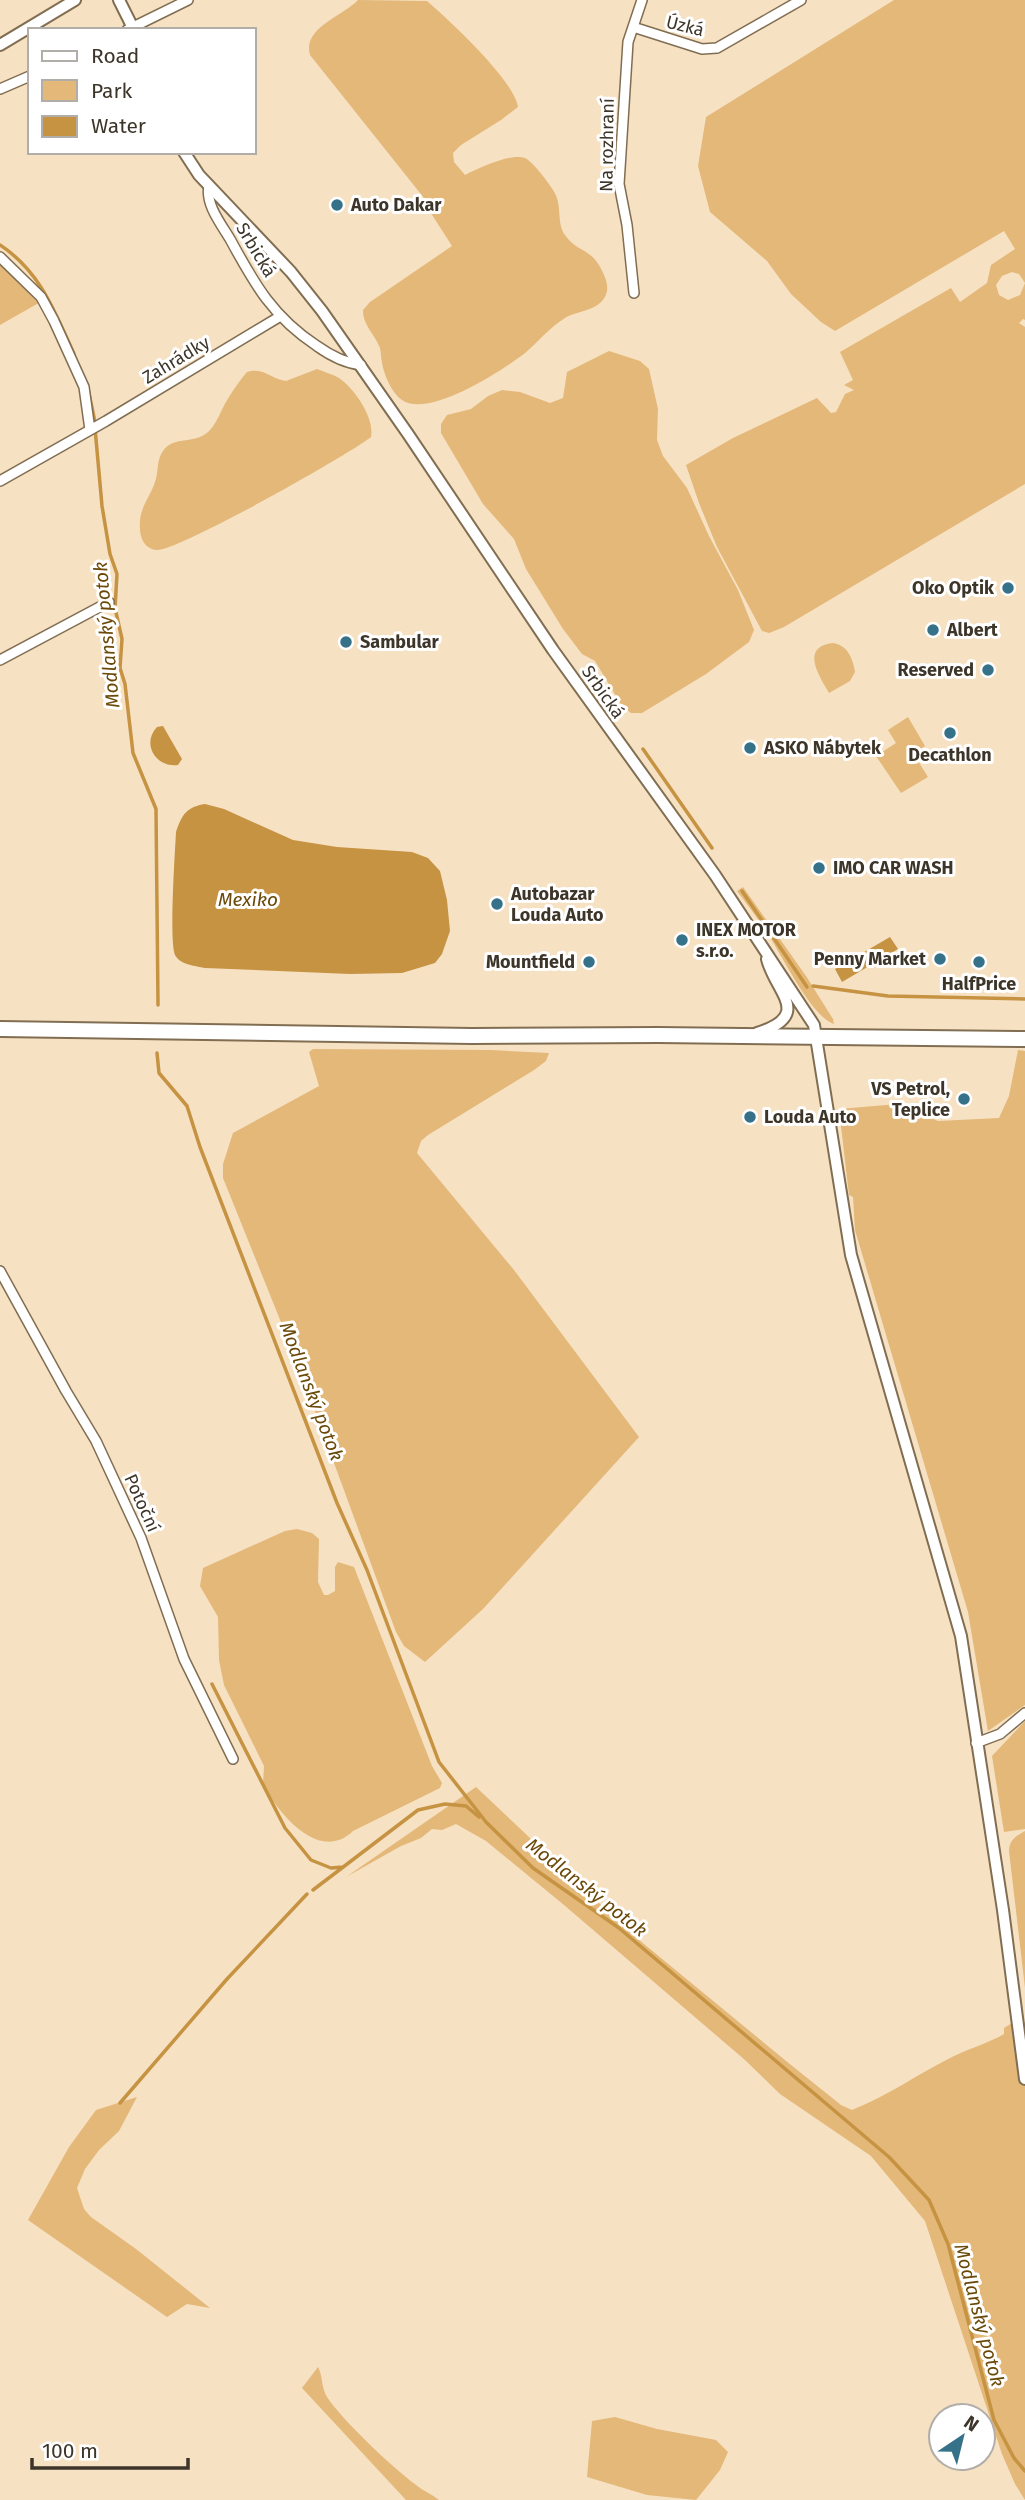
<svg xmlns="http://www.w3.org/2000/svg" width="1025" height="2500" font-family="'Fira Sans',sans-serif">
	<style>
		.green { fill: #e3b879; fill-rule: evenodd }
		.water { fill: #c69342 }
		.lines { fill: none; stroke-linecap: round; stroke-linejoin: round }
		.stream { stroke: #c69342; stroke-width: 3.5 }
		.minor-casing { stroke: #816e52; stroke-width: 12 }
		.tertiary-casing { stroke: #816e52; stroke-width: 14 }
		.primary-casing { stroke: #816e52; stroke-width: 18 }
		.minor { stroke: #fff; stroke-width: 9 }
		.tertiary { stroke: #fff; stroke-width: 10 }
		.primary { stroke: #fff; stroke-width: 14 }
		.poi-dot { fill: #357188; stroke: #fff; stroke-width: 2.5 }
		.labels { text-anchor: middle; stroke-width: 6; stroke-linejoin: round; paint-order: stroke }
		.street-label { font-size: 18px; fill: #3d3529; stroke: #fff }
		.poi-label { font-size: 18px; font-weight: bold; fill: #3d3529; stroke: #fff; text-anchor: start }
		.water-label { font-size: 19px; font-style: italic; fill: #6b4908; stroke: #fff }
	</style>
	<rect width="100%" height="100%" fill="#f7e1c3"/>
	<path class="green" d="M358,0l69,1c22,19 87,79 91,106l-17,13 -40,25 -8,8 1,9 11,13c14,-7 46,-22 60,-17 7,3 24,25 28,32 10,14 3,33 12,45 13,19 27,11 39,40 2,4 4,11 3,16 -4,20 -29,19 -42,27 -15,9 -27,24 -40,35 -23,18 -97,66 -123,47 -10,-7 -18,-25 -20,-37 -1,-5 -1,-11 -2,-15 -5,-14 -17,-22 -17,-38l7,-8 82,-56 -25,-39 -3,-9 -114,-143c-8,-27 33,-39 48,-55z
		M894,0h131v320l-2,-1 -4,4 6,4v157l-241,143 -15,6 -7,-2 -45,-84 -18,-44 -13,-38 47,-27 84,-40 14,15 5,-1 9,-18 9,-4 -10,-5 9,-5 -13,-28 111,-64 9,14 27,-19 4,-18 24,-16 -11,-18 -169,100 -14,-9 -30,-28 -24,-33 -57,-49 -12,-46 8,-49zM1012,272l7,2 6,9 -5,12 -12,5 -9,-5 -3,-10 6,-9z
		M0,254l20,14 24,32 -44,25z
		M609,351l31,10 9,8 9,40 -1,31 6,16 24,32 22,48 29,54 16,40 -5,12 -43,32 -64,39h-11l-9,-7 -27,-45 -13,-7 -19,-25 -37,-60 -12,-30 -31,-35 -42,-71v-9l6,-9 24,-6 17,-13 14,-6 18,2 30,11 13,-5 4,-26z
		M317,369c7,3 15,5 22,9 15,10 36,40 32,59 -21,17 -196,116 -215,113 -14,-2 -17,-16 -16,-29 1,-15 11,-26 15,-39 4,-11 1,-21 8,-31 10,-14 25,-8 39,-15 13,-6 17,-22 24,-34 5,-9 14,-22 21,-30 16,-5 24,7 39,9z
		M833,643c14,2 20,15 22,29l-5,9 -21,12c-9,-16 -30,-46 4,-50z
		M908,717l17,29 -12,7 15,24 -27,16 -25,-37 20,-13 -8,-13z
		M743,887l63,89 27,43 1,5c-23,-7 -53,-71 -68,-93 -9,-14 -19,-27 -29,-40z
		M313,1049l178,1 58,3 -3,8 -12,9 -106,65 -7,6 -4,12 97,117 125,167 -156,172 -58,53 -21,-16 -8,-14 -99,-270 -74,-184v-14l10,-31 86,-47 -10,-34z
		M1018,1050l7,1v654l-37,26 -20,-119 -113,-382 -2,-33 -4,-2 -10,-86 59,-5 40,17 61,-3 10,-22z
		M297,1529l15,4 7,6 -1,43 6,13h4l7,-4v-24l3,-5 16,5 78,199 10,17 -2,5 -87,43c-34,33 -75,-18 -90,-47l1,-18 -40,-81 -5,-25 -1,-43 -18,-31 3,-18 82,-37z
		M1025,1721v108l-21,3 -12,-76z
		M476,1787l157,148 158,130 50,40 11,5c36,-14 67,-37 102,-54 16,-8 35,-13 50,-22v-6l8,-5 13,-1v478l-10,-16 -13,-30 -77,-233 -54,-65 -91,-62 -35,-34 -181,-155 -78,-64 -30,-17 -14,6 -10,-1 -11,9 -20,8 -55,31z
		M1025,1831v157l-16,-137c1,-12 6,-14 16,-20z
		M137,2097l-18,34 -20,19 -14,19 -8,19 7,21 7,8 45,32 74,59 -23,-4 -20,13 -139,-97 41,-73 27,-37z
		M318,2367c5,9 3,20 9,30 17,25 64,69 89,88 7,6 16,9 23,15h-33l-104,-112z
		M615,2417l42,12 59,11 12,12 -8,18 -24,30 -49,-5 -60,-18 5,-56z"/>
	<path class="water" d="M163,726l19,33 -4,6c-22,3 -37,-21 -21,-38z
		M205,804l19,5 69,31 44,7 75,5 16,6 12,13 7,29 3,31 -8,23 -7,9 -33,10 -52,1 -145,-6c-9,-2 -25,-3 -30,-13 -6,-13 0,-103 1,-123 6,-18 11,-25 29,-28z
		M890,937l8,12 -56,33 -7,-13z"/>
	<g class="lines">
		<path class="stream" d="M0,245c40,26 55,67 74,109
			M87,384l7,33 8,89 8,48 7,20 -2,34 7,31 -2,29 5,16 8,69 23,56 2,196
			M643,749l69,99
			M742,891l65,96
			M813,986l75,10 137,3
			M157,1053l2,20 28,33 13,41 137,356 30,67 72,192 47,60 47,46 86,60 270,229 40,43 19,44 46,176 20,38 11,13
			M212,1684l73,144 26,32 20,8 12,-1
			M313,1890l105,-80 27,-6 21,2 13,11
			M120,2103l107,-124 80,-85"/>
		<g class="minor-casing">
			<path id="minor" d="M633,27l69,22 15,-1 84,-48
				M127,30l61,-30
				M0,89l30,-13
				M209,186c-4,18 12,38 21,53 25,46 43,78 87,107 14,10 27,17 44,19
				M0,257l41,40 13,24 30,66 6,43
				M634,293l-7,-68 -8,-41 9,-142 14,-42
				M0,481l106,-60 173,-104
				M0,660l109,-58
				M0,1271l66,120 30,50 45,97 43,121 49,100
				M976,1743l24,-9 25,-21"/>
		</g>
		<g class="tertiary-casing">
			<path id="tertiary" d="M119,0l15,30
				M0,45l75,-45
				M184,152l15,23 92,97 31,39 86,123 145,216 162,225 99,150 37,230 110,381 42,274 22,169
				M757,1033c57,-18 18,-41 10,-74"/>
		</g>
		<g class="primary-casing">
			<path id="primary" d="M0,1029l472,7 186,-1 367,4"/>
		</g>
		<use href="#minor" class="minor"/>
		<use href="#tertiary" class="tertiary"/>
		<use href="#primary" class="primary"/>
	</g>
	<g class="poi-dot">
		<circle cx="337" cy="205" r="7"/>
		<circle cx="1008" cy="588" r="7"/>
		<circle cx="933" cy="630" r="7"/>
		<circle cx="346" cy="642" r="7"/>
		<circle cx="988" cy="670" r="7"/>
		<circle cx="950" cy="733" r="7"/>
		<circle cx="750" cy="748" r="7"/>
		<circle cx="819" cy="868" r="7"/>
		<circle cx="497" cy="904" r="7"/>
		<circle cx="682" cy="940" r="7"/>
		<circle cx="940" cy="959" r="7"/>
		<circle cx="589" cy="962" r="7"/>
		<circle cx="979" cy="962" r="7"/>
		<circle cx="964" cy="1099" r="7"/>
		<circle cx="750" cy="1117" r="7"/>
	</g>
	<g class="labels">
		<g class="street-label">
			<text transform="translate(685 26) rotate(14)" y="6">Úzká</text>
			<text transform="translate(607 145) rotate(-89)" y="6">Na rozhraní</text>
			<text transform="translate(256 250) rotate(59)" y="6">Srbická</text>
			<text transform="translate(176 360) rotate(-31)" y="6">Zahrádky</text>
			<text transform="translate(603 692) rotate(55)" y="6">Srbická</text>
			<text transform="translate(142 1503) rotate(66)" y="6">Potoční</text>
		</g>
		<g class="poi-label">
			<text x="351" y="211">Auto Dakar</text>
			<text x="994" y="594" text-anchor="end">Oko Optik</text>
			<text x="947" y="636">Albert</text>
			<text x="360" y="648">Sambular</text>
			<text x="974" y="676" text-anchor="end">Reserved</text>
			<text x="764" y="754">ASKO Nábytek</text>
			<text x="950" y="761" text-anchor="middle">Decathlon</text>
			<text x="833" y="874">IMO CAR WASH</text>
			<text x="511" y="900">Autobazar<tspan x="511" dy="21">Louda Auto</tspan></text>
			<text x="696" y="936">INEX MOTOR<tspan x="696" dy="21">s.r.o.</tspan></text>
			<text x="926" y="965" text-anchor="end">Penny Market</text>
			<text x="575" y="968" text-anchor="end">Mountfield</text>
			<text x="979" y="990" text-anchor="middle">HalfPrice</text>
			<text x="950" y="1095" text-anchor="end">VS Petrol,<tspan x="950" dy="21">Teplice</tspan></text>
			<text x="764" y="1123">Louda Auto</text>
		</g>
		<g class="water-label">
			<text transform="translate(106 635) rotate(-95)" y="7">Modlanský potok</text>
			<text x="248" y="906">Mexiko</text>
			<text transform="translate(312 1391) rotate(69)" y="7">Modlanský potok</text>
			<text transform="translate(587 1887) rotate(38)" y="7">Modlanský potok</text>
			<text transform="translate(980 2315) rotate(75)" y="7">Modlanský potok</text>
		</g>
	</g>
	<rect x="28" y="28" width="228" height="126" fill="#ffffff" stroke="#b1aea9" stroke-width="2"/>
	<rect x="42" y="51" width="35" height="10" fill="#ffffff" stroke="#b1aea9" stroke-width="2"/>
	<text x="91" y="63" font-size="21" fill="#3d3529">Road</text>
	<rect x="42" y="80" width="35" height="21" fill="#e3b879" stroke="#b1aea9" stroke-width="2"/>
	<text x="91" y="98" font-size="21" fill="#3d3529">Park</text>
	<rect x="42" y="116" width="35" height="21" fill="#c69342" stroke="#b1aea9" stroke-width="2"/>
	<text x="91" y="133" font-size="21" fill="#3d3529">Water</text>
	<g transform="translate(962 2437) rotate(35)"><circle r="33" fill="#ffffff" stroke="#b1aea9" stroke-width="2"/>
	<path d="M0-5L12 26L0 18L-12 26Z" fill="#357188"/>
	<text y="-10" font-size="19" font-weight="bold" text-anchor="middle" fill="#3d3529">N</text>
	</g>
	<path d="M32 2458v10h156v-10" fill="none" stroke="#3d3529" stroke-width="3.5"/>
	<text x="42" y="2458" font-size="21" fill="#3d3529" stroke="#ffffff" stroke-width="5" paint-order="stroke">100 m</text>
</svg>
